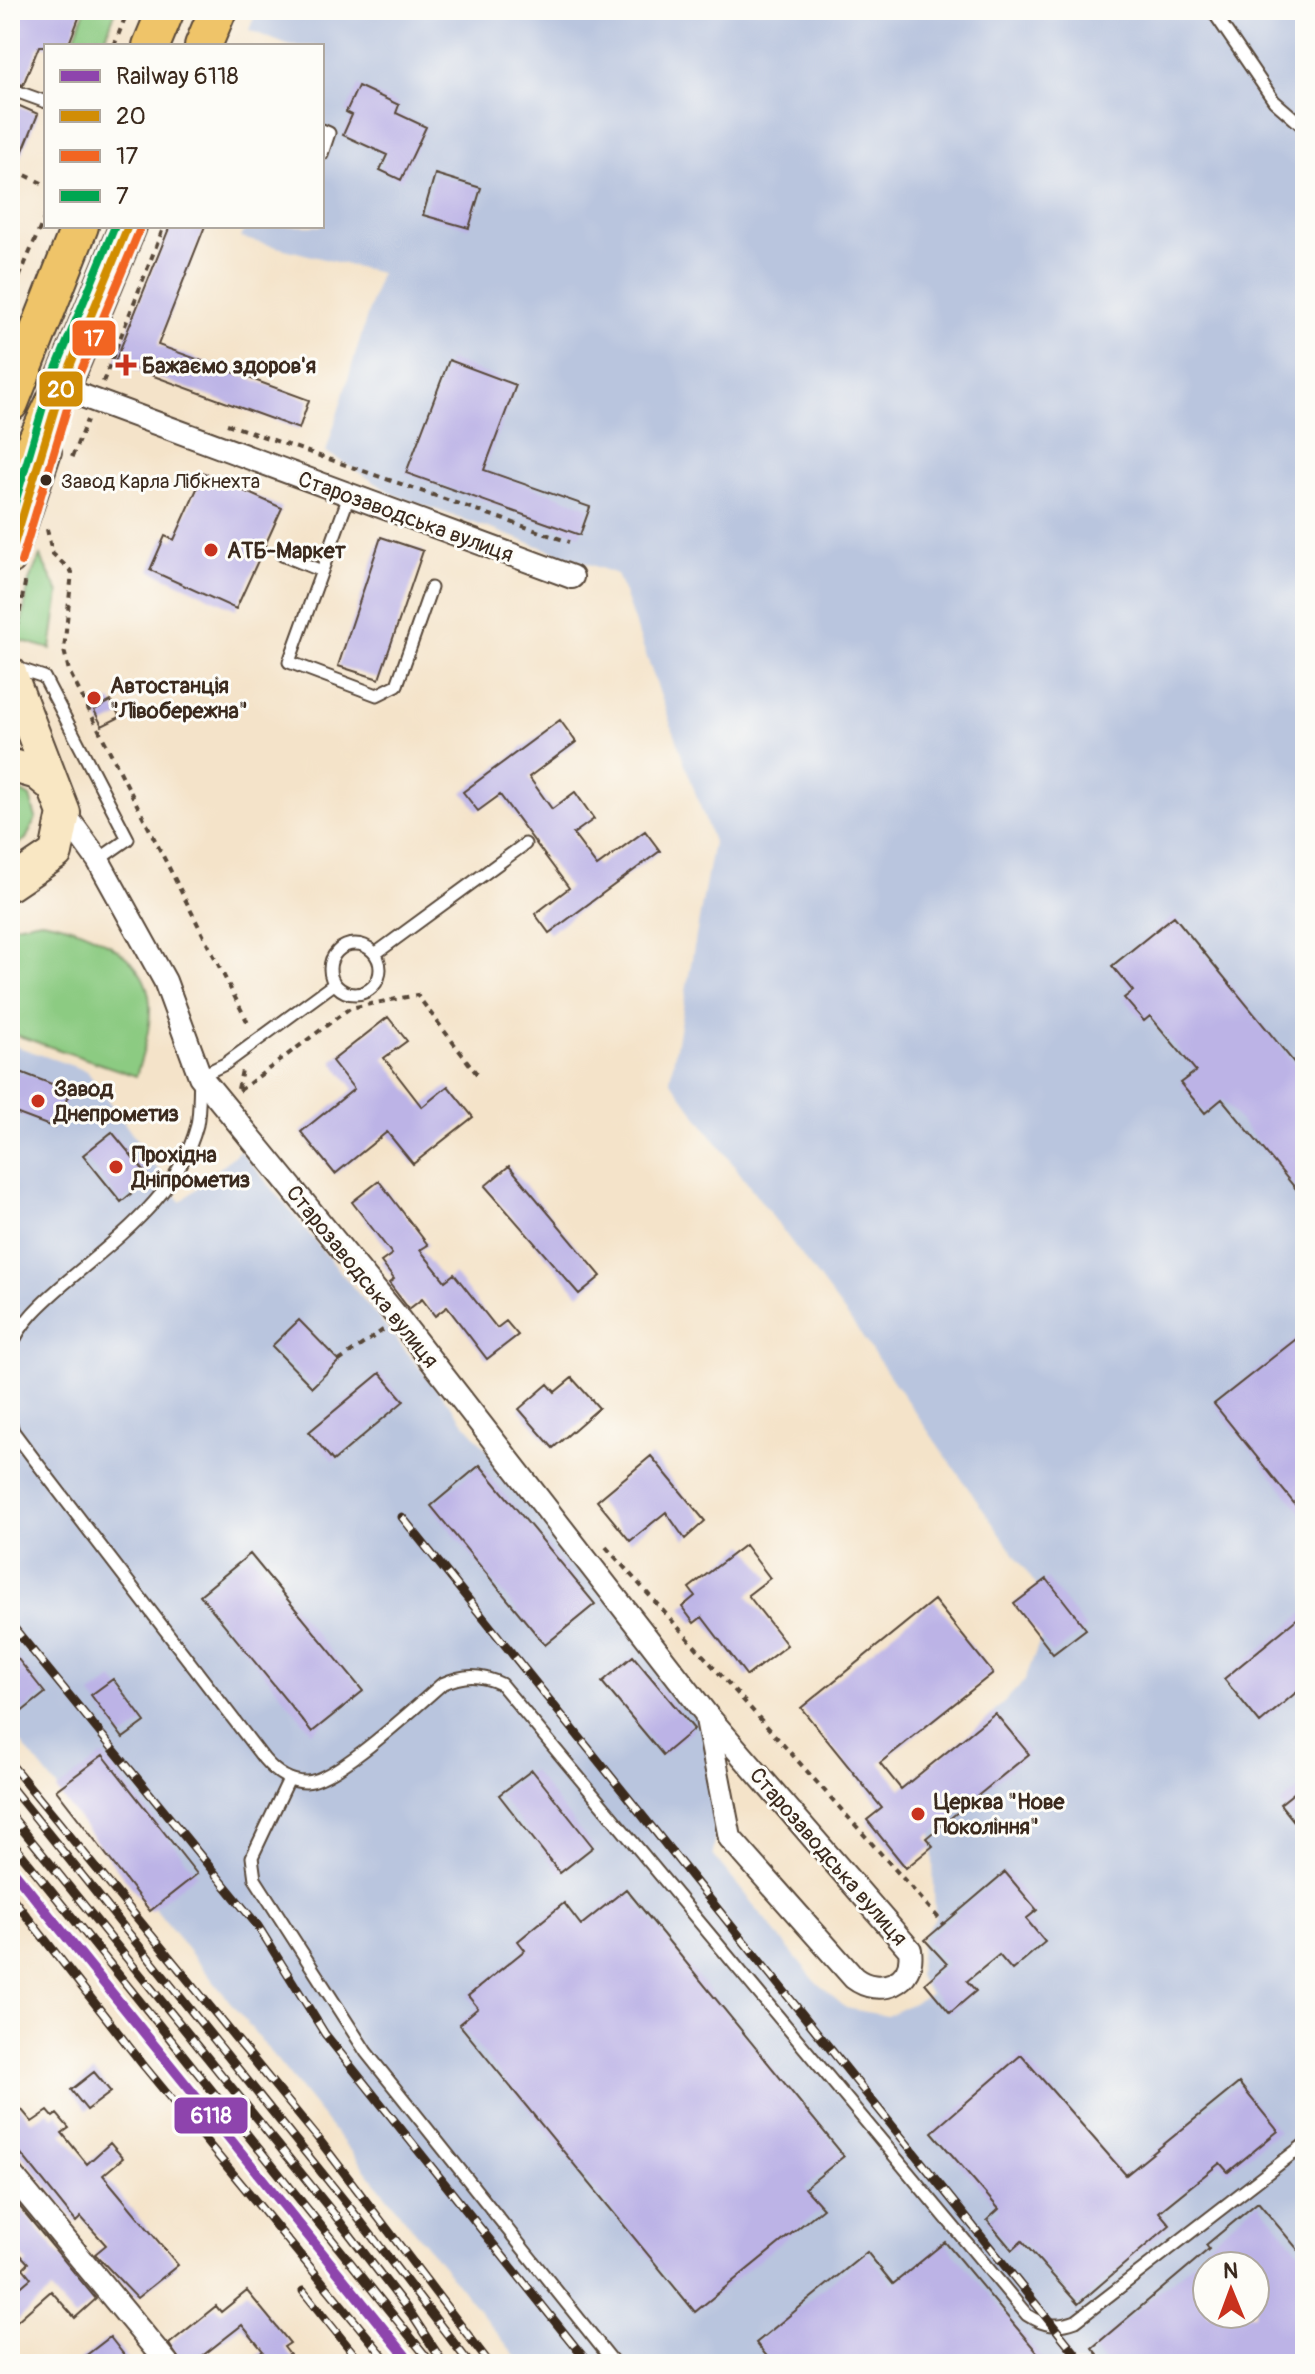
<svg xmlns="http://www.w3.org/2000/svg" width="1315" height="2374" font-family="Pangolin,sans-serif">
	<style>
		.industrial { fill: #b9c5de; fill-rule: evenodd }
		.green { fill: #8ccb82; stroke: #647a50; stroke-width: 2 }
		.building { fill: #bcb3e6; fill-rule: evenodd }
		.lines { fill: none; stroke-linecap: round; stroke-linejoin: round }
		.lane-casing { stroke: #574638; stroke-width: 15 }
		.street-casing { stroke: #574638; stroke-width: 26 }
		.secondary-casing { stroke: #574638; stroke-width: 36 }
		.primary-casing { stroke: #574638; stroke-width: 40 }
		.path { stroke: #574638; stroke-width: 4; stroke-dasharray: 6 6; stroke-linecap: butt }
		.lane { stroke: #fff; stroke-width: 11 }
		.street { stroke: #fff; stroke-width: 22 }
		.secondary { stroke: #f9e7c3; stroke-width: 32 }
		.primary { stroke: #efc469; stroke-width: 36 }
		.rail-casing { stroke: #3b2a1e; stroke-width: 9 }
		.rail { stroke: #fdfcf7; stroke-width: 6; stroke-dasharray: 18; stroke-linecap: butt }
		.bus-1-casing { stroke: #fdfcf7; stroke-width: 14 }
		.bus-2-casing { stroke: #fdfcf7; stroke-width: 14 }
		.bus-3-casing { stroke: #fdfcf7; stroke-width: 14 }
		.bus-1 { stroke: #d18d06; stroke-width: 8 }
		.bus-2 { stroke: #f26522; stroke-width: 8 }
		.bus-3 { stroke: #00a651; stroke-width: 8 }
		.rail-1-casing { stroke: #fdfcf7; stroke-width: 16 }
		.rail-1 { stroke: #8e44ad; stroke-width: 10 }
		.poi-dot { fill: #c8321e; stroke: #fdfcf7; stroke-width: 3 }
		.bus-dot { fill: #3b2a1e; stroke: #fdfcf7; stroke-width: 3 }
		.labels { text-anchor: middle; stroke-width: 6; stroke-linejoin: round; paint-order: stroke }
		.bus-label { font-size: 20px; fill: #3b2a1e; stroke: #fdfcf7; text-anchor: start }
		.poi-label { font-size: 22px; font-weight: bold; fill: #3b2a1e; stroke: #fdfcf7; text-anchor: start }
		.street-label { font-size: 22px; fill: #3b2a1e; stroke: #fdfcf7 }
		.line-badge { stroke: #fdfcf7; stroke-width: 3 }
		.badge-label { font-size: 22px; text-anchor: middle; font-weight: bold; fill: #fff }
	</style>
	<rect width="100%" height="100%" fill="#fdfcf7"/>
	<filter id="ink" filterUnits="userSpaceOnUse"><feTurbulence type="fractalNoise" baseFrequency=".0125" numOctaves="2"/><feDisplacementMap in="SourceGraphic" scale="16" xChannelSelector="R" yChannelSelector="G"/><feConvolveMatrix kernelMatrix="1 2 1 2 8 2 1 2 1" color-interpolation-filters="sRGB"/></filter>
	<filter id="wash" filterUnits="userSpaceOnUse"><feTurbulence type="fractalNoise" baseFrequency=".006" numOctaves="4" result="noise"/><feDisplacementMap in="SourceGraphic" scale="32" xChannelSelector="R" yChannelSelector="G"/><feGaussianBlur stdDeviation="1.8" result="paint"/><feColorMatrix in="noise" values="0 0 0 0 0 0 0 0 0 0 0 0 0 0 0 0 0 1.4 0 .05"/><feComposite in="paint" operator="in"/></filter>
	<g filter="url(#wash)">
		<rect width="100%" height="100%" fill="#f4e3c9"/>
		<path class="industrial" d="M257,10h1048v2354h-783l-512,-635v-685l77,27 94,131 59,-52 486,590 -13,115 103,127 30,26 41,8 43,-22 -12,-18 4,-39 13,-19 -5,-139 95,-99 27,-72 -196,-280 -186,-248 43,-238 -96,-268 -222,-79 -69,-43 54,-179 -139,-35 5,-12h76v-180h-32l-41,-16zM1207,2266h48v48h-48z"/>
		<path class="green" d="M85,10h31l-14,36h-31z
			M40,556l19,37 -8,56 -32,-9 10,-59z
			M10,785l20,12 6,21 -10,21 -16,10z
			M41,920c41,6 107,33 109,84 1,24 -7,50 -14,72l-126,-43v-107z"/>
		<g id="blocks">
			<path class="building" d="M10,10h72l-14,36h-29l-16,39 -13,-4z
				M358,86l41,19 -3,8 30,14 -25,53 -21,-10 7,-15 -44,-20 9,-20 -6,-3z
				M10,98l7,2 -2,4 23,10 -27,66z
				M435,174l46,14 -12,40 -46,-13z
				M170,226h35l-47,119 151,55 -10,29 -184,-67z
				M449,360l67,25 -32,85 106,37 -10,28 -174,-62z
				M204,473l78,35 -46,101 -86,-39 15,-34 9,4z
				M381,537l42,14 -44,128 -41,-13z
				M111,701l9,16 -18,9 -8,-16z
				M560,720l16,22 -47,35 23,32 23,-17 19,27 -21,15 24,32 48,-35 15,20 -111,82 -14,-19 34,-26 -69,-93 -22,16 -15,-19z
				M1174,916l131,160v124l-83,-101 -17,14 -25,-30 16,-12 -46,-55 -6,5 -20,-23 9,-7 -21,-25z
				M388,1017l19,24 -23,17 38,49 26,-21 25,31 -60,47 -26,-32 -52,42 -34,-42 53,-43 -22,-28z
				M10,1068l60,23 -15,37 -45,-17z
				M112,1132l38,46 -29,24 -38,-47z
				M509,1166l92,110 -22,18 -94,-108z
				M379,1181l49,64 -8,5 25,31 9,-7 43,54 9,-7 12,14 -31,24 -40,-52 -12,9 -13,-17 -13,10 -20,-26 5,-4 -13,-17 11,-8 -40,-52z
				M299,1320l40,41 -27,26 -40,-41z
				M1305,1332v185l-91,-113z
				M380,1373l24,28 -71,60 -24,-29z
				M572,1378l27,30 -46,40 -34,-39 29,-25 7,8z
				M651,1456l54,65 -20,18 -19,-27 -36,29 -33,-40z
				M480,1465l115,139 -50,41 -114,-139z
				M745,1545l25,33 -22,17 39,50 -40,31 -45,-59 -8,6 -12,-16 13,-11 -6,-8z
				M250,1554l113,137 -51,41 -112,-137z
				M1047,1579l39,50 -33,25 -39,-50z
				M934,1600l59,73 -113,90 21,26 94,-76 34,41 -103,84 7,8 -27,22 -39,-48 15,-12 -81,-100z
				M1305,1612v73l-45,38 -36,-44z
				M10,1649l35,44 -35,28z
				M633,1656l61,73 -31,26 -61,-73z
				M113,1679l32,43 -22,16 -32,-43z
				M103,1755l94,119 -47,37 -94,-121z
				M532,1770l61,77 -33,26 -61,-78z
				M1305,1784v51l-25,-31z
				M1005,1872l32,38 -11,9 19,23 -33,28 -13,-15 -32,26 9,10 -26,22 -25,-30 22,-19 -22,-24z
				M626,1889l218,267 -39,32 18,20 -128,104 -236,-288 19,-16 -10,-12 57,-46 -7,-9 46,-38 17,22z
				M1021,2055l105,120 113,-92 39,48 -50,41 -8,-9 -61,49 11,13 -92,79 -56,-63 -10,9 -25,-30 12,-11 -67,-77z
				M94,2072l17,20 -24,18 -16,-20z
				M10,2096l22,26 16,-11 5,6 4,-3 12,14 -7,5 25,31 23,-21 13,15 -20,17 75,90 -41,33 -42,-44 11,-9 -25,-28 -5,5 -66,-82z
				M10,2195l86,104 -21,19 -24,-27 -41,36v-31l21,-18 -8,-10 5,-5 -18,-20z
				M1258,2202l47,56v106h-200l-13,-16 117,-99 -3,-4zM1207,2266h48v48h-48z
				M945,2242l102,122h-274l-17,-21 111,-91 26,32z
				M247,2291l43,52 -6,4 13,17h-50l16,-13 -21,-26 -50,39h-10l-13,-20 47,-38 5,6z
				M110,2337l21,27h-56z"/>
		</g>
	</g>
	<g filter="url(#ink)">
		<use href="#blocks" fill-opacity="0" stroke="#574638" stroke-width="2"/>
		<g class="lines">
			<g class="lane-casing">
				<path id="lane" d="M1212,10l62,91 31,27
					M10,89l36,13
					M322,130l7,3 -7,21
					M349,496l-60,166 88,33 20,-10 34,-97
					M282,555l40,16
					M14,667l30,10 84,162 -30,21
					M330 969a25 25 0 1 1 50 0a25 25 0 1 1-50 0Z
					M375,954l150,-110
					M10,1349c11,-28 32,-46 55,-66 52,-45 114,-88 132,-158 3,-15 2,-34 3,-49l25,-12 109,-80
					M10,1421l3,10 21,28 230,300c11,13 24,23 42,23 31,-1 109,-75 136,-98 22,-10 38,-10 59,0l526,631c17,11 30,13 49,6l229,-177
					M289,1779l-37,78 3,22 111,173 249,312"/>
			</g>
			<g class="street-casing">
				<path id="street" d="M61,388l511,189
					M64,813l34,47 67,121 35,95 199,243 307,395 204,236c5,34 -31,47 -56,28l-124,-140 -24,-124
					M10,2173l158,191"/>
			</g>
			<g class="secondary-casing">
				<path id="secondary" d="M10,558l35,-107
					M10,673l54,140 -8,40 -46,31
					M10,765l27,8 16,13"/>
			</g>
			<g class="primary-casing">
				<path id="primary" d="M151,46l15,-36
					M203,46l15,-36
					M10,403l70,-177
					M10,497l51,-109 67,-162"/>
			</g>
			<path class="path" d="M114,46l14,-36
				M15,170l31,15
				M10,299l36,-85
				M103,382l61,-156
				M227,424l342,118
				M72,457l15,-37
				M47,529l5,24 20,19 -8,78 5,21 181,356
				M13,647l13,-69
				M238,1089l4,-19
				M239,1091l111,-83 67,-13 63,83
				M339,1361l44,-31
				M606,1547l338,377"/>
			<use href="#lane" class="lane"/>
			<use href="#street" class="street"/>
			<use href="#secondary" class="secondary"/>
			<use href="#primary" class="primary"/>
			<g class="rail-casing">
				<path id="rail" d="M402,1517l682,847
					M10,1623l248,303 67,108 264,330
					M10,1763l307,374 173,227
					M10,1786l341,423 119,155
					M10,1814l320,395 82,106 32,49
					M10,1840l419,520
					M10,1895l134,171 246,298
					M303,2291l59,73"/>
			</g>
			<use href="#rail" class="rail"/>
			<g class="bus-1-casing">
				<path id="bus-1" d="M10,558l51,-170 67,-162"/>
			</g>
			<g class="bus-2-casing">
				<path id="bus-2" d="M21,562l51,-170 67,-161"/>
			</g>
			<g class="bus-3-casing">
				<path id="bus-3" d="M10,520l40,-137 65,-157"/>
			</g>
			<use href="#bus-1" class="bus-1"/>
			<use href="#bus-2" class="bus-2"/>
			<use href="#bus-3" class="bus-3"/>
			<g class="rail-1-casing">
				<path id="rail-1" d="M10,1867l402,497"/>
			</g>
			<use href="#rail-1" class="rail-1"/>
		</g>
	</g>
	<g class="poi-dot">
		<path d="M122 353h8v8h8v8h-8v8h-8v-8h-8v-8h8z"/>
		<circle cx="211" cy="550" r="8"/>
		<circle cx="94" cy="698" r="8"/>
		<circle cx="38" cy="1101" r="8"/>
		<circle cx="116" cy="1167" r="8"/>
		<circle cx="918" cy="1814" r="8"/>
	</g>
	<circle class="bus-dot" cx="46" cy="480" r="7"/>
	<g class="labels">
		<g class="bus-label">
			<text x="61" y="488">Завод Карла Лібкнехта</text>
		</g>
		<g class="poi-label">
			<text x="142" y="373">Бажаємо здоров'я</text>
			<text x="227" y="558">АТБ-Маркет</text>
			<text x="110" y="693">Автостанція<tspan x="110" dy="25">"Лівобережна"</tspan></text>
			<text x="54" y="1096">Завод<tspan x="54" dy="25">Днепрометиз</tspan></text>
			<text x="132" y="1162">Прохідна<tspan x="132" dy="25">Дніпрометиз</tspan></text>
			<text x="934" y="1809">Церква "Нове<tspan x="934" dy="25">Покоління"</tspan></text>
		</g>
		<g class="street-label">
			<text transform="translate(406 516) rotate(20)" y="8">Старозаводська вулиця</text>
			<text transform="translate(363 1276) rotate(51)" y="8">Старозаводська вулиця</text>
			<text transform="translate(829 1856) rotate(49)" y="8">Старозаводська вулиця</text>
		</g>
	</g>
	<g class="line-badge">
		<rect x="71" y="319" width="46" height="38" rx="8" fill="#f26522"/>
		<rect x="38" y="370" width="46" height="38" rx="8" fill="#d18d06"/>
		<rect x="173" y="2096" width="76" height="39" rx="8" fill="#8e44ad"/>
	</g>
	<g class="badge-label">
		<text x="94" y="346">17</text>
		<text x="61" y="397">20</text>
		<text x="211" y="2123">6118</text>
	</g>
	<rect width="1315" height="2374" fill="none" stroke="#fdfcf7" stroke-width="40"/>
	<rect x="44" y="44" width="280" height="184" fill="#fdfcf7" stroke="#afa8a0" stroke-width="2"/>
	<rect x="60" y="70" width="40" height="12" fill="#8e44ad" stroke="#afa8a0" stroke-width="2"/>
	<text x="116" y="84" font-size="24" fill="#3b2a1e">Railway 6118</text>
	<rect x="60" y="110" width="40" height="12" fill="#d18d06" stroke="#afa8a0" stroke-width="2"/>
	<text x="116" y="124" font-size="24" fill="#3b2a1e">20</text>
	<rect x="60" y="150" width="40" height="12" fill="#f26522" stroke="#afa8a0" stroke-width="2"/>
	<text x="116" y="164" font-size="24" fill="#3b2a1e">17</text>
	<rect x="60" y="190" width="40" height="12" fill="#00a651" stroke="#afa8a0" stroke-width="2"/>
	<text x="116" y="204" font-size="24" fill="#3b2a1e">7</text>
	<g transform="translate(1231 2290) rotate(359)"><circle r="38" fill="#fdfcf7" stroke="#afa8a0" stroke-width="2"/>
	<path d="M0-6L14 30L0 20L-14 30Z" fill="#c8321e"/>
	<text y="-12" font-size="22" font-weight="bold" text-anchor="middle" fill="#3b2a1e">N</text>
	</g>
</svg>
